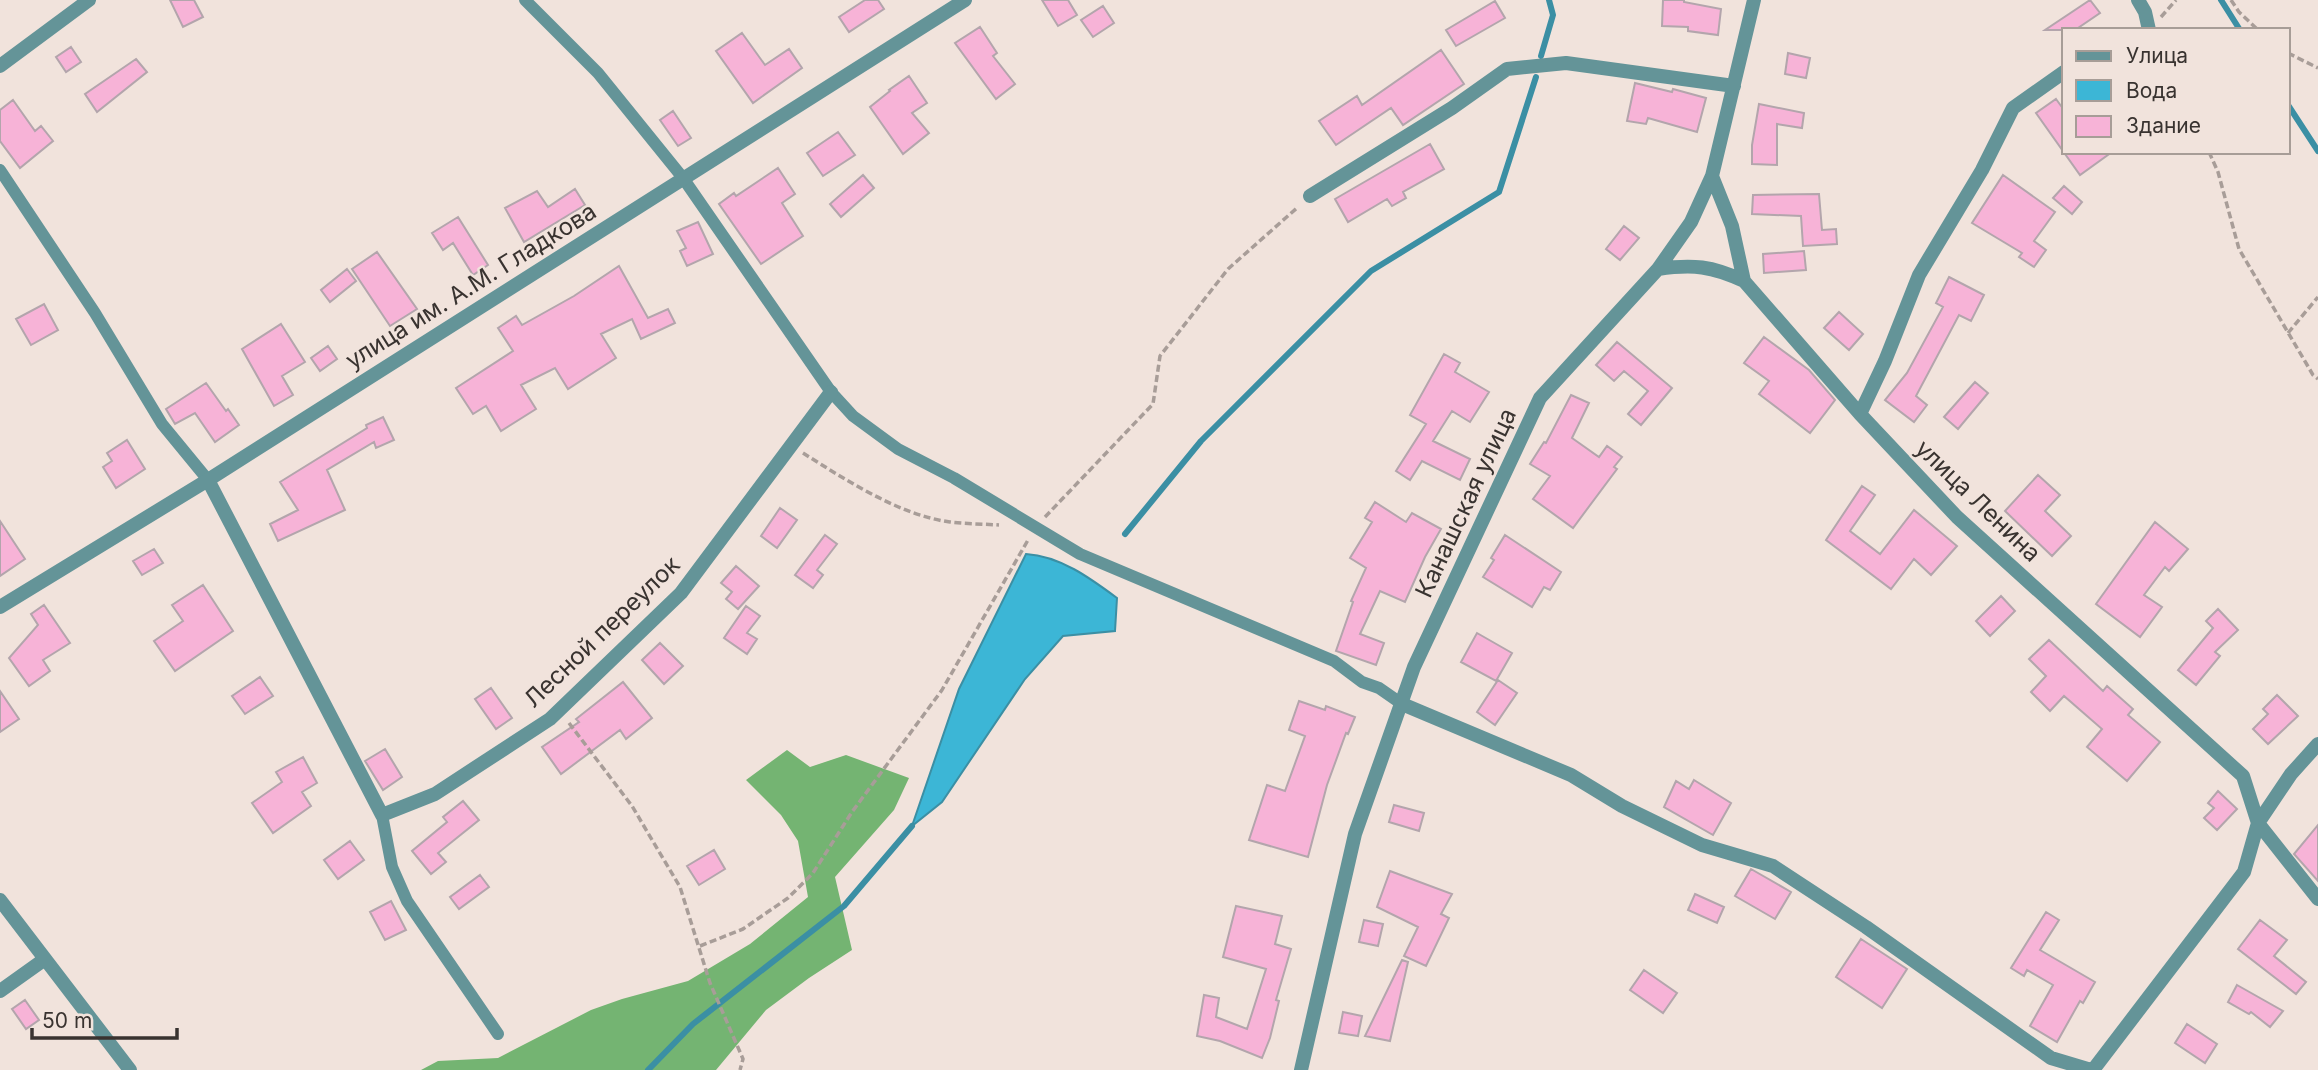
<svg xmlns="http://www.w3.org/2000/svg" width="2318" height="1070" font-family="Inter,sans-serif">
	<style>
		.forest { fill: #74b472 }
		.water { fill: #3cb6d6; stroke: #3b8fa4; stroke-width: 2 }
		.lines { fill: none; stroke-linecap: round; stroke-linejoin: round }
		.stream { stroke: #3b8fa4; stroke-width: 6 }
		.building { fill: #f7b3d7; stroke: #b3a5ac; stroke-width: 2 }
		.path { stroke: #a89d98; stroke-width: 3.5; stroke-dasharray: 7 3.5; stroke-linecap: butt }
		.lane { stroke: #649498; stroke-width: 12 }
		.street { stroke: #649498; stroke-width: 14 }
		.labels { text-anchor: middle; stroke-width: 5; stroke-linejoin: round; paint-order: stroke }
		.street-label { font-size: 24px; fill: #393330; stroke: #f1e3dc }
	</style>
	<rect width="100%" height="100%" fill="#f1e3dc"/>
	<path class="forest" d="M787,750l23,17 36,-12 63,23 -15,32 -59,67 17,73 -43,28 -43,32 -50,60h-295l17,-9 60,-3 93,-48 31,-11 66,-18 62,-37 58,-47 -10,-56 -17,-26 -35,-35z"/>
	<path class="water" d="M1026,554c34,2 64,24 91,44l-2,33 -52,5 -38,43 -83,123 -30,24 47,-137z"/>
	<g class="lines">
		<path class="stream" d="M2221,0l19,30
			M1541,56l12,-41 -4,-15
			M2288,105l30,46
			M1125,534l76,-93 170,-170 128,-79 37,-115
			M648,1070l45,-46 151,-118 68,-80"/>
	</g>
	<path class="building" d="M170,0h24l9,17 -20,10z
		M865,0h13l6,9 -35,23 -10,-15z
		M1042,0h26l9,15 -19,11z
		M1663,0h21v2l37,7 -3,26 -30,-4v-4l-26,-1z
		M2090,0l10,13 -25,17h-30z
		M1495,1l10,17 -49,28 -10,-16z
		M1103,6l11,17 -21,14 -12,-17z
		M980,27l17,26 -4,3 22,28 -19,15 -41,-56z
		M742,33l23,32 24,-16 13,19 -49,35 -37,-52z
		M71,47l10,15 -15,10 -10,-15z
		M1441,50l23,34 -61,41 -12,-17 -55,37 -17,-24 38,-25 5,9z
		M1788,53l22,5 -4,20 -21,-4z
		M136,59l11,13 -50,40 -12,-18z
		M909,76l18,27 -15,10 17,20 -26,21 -33,-47 20,-16 -1,-1z
		M1635,83l37,9 1,-3 33,9 -9,34 -49,-14 -2,6 -19,-3z
		M2056,99l8,11v42h48l-32,23 -44,-62z
		M13,100l22,31 6,-5 12,15 -33,27 -20,-27v-31z
		M1759,104l45,9 -2,15 -25,-4v41l-25,-1v-19z
		M673,111l18,27 -13,8 -18,-26z
		M838,132l17,23 -32,21 -16,-23z
		M1430,144l14,25 -41,23 3,6 -14,8 -5,-7 -39,23 -13,-23z
		M778,168l17,26 -13,9 21,33 -42,28 -42,-60 15,-11 2,3z
		M863,175l11,13 -33,29 -11,-13z
		M2003,175l52,37 -21,29 12,9 -12,17 -15,-10 3,-4 -50,-30z
		M2064,186l18,16 -10,12 -19,-16z
		M575,189l10,16 -61,37 -19,-34 32,-17 11,16z
		M1819,194l3,36 14,-1 1,15 -34,2 -2,-30 -49,-2 1,-19z
		M458,217l30,48 -15,10 -20,-32 -10,7 -11,-17z
		M698,222l15,32 -26,12 -7,-15 6,-3 -9,-17z
		M1624,226l15,12 -19,22 -14,-11z
		M1804,251l2,19 -42,3 -1,-19z
		M377,252l40,57 -27,17 -38,-57z
		M619,266l29,52 20,-9 7,14 -34,16 -9,-20 -31,15 15,24 -48,31 -13,-21 -34,17 15,24 -35,22 -15,-25 -13,8 -17,-26 57,-37 -15,-23 18,-12 6,9 52,-29z
		M347,269l9,12 -26,21 -9,-12z
		M1949,277l35,18 -13,26 -12,-6 -43,81 11,9 -13,17 -29,-22 22,-27 36,-66 -7,-4z
		M44,304l14,26 -27,15 -15,-26z
		M1839,312l24,22 -14,16 -25,-22z
		M281,324l24,38 -23,14 11,19 -19,11 -32,-57z
		M1764,337l45,33 26,30 -25,33 -51,-39 10,-13 -25,-18z
		M1617,342l55,46 -31,37 -13,-11 20,-23 -24,-20 -10,10 -18,-16z
		M328,346l9,13 -17,12 -9,-13z
		M1444,354l16,9 -5,9 34,20 -19,30 -18,-11 -19,30 37,18 -10,21 -38,-19 -12,19 -14,-9 30,-47 -16,-9z
		M1975,382l13,11 -30,36 -14,-12z
		M206,383l20,28 2,-2 11,16 -24,17 -20,-29 -20,11 -9,-15z
		M1571,395l18,8 -17,35 27,19 8,-11 15,11 -8,10 3,2 -44,59 -40,-29 17,-23 -20,-12 14,-22 2,1z
		M383,417l11,23 -18,8 -2,-6 -47,28 18,40 -67,31 -8,-17 28,-14 -18,-28 87,-54 -1,-3z
		M127,440l18,29 -29,19 -13,-21 9,-6 -5,-8z
		M2038,475l22,20 -15,16 26,25 -19,20 -47,-45z
		M1862,486l13,9 -25,36 30,23 34,-44 43,36 -26,29 -17,-16 -23,30 -65,-49z
		M1375,502l31,20 6,-9 29,16 -16,28 -20,45 -25,-11 -20,43 24,9 -8,22 -40,-14 17,-49 -2,-1 15,-33 -16,-10 22,-36 -7,-4z
		M780,508l17,12 -20,28 -16,-12z
		M0,521l25,38 -25,17z
		M2155,522l33,27 -19,22 -4,-4 -21,28 18,12 -22,30 -44,-33z
		M825,535l12,9 -20,26 6,5 -10,13 -18,-13z
		M1505,535l56,37 -11,18 -6,-3 -12,20 -49,-30 11,-17 -3,-2z
		M154,549l9,14 -21,12 -9,-14z
		M736,566l23,20 -21,23 -12,-10 6,-7 -11,-9z
		M203,585l30,46 -58,40 -21,-30 29,-20 -11,-16z
		M2001,596l14,15 -25,25 -14,-15z
		M44,605l26,38 -27,17 7,11 -21,15 -20,-28 29,-33 -7,-11z
		M746,606l14,10 -13,17 10,6 -10,15 -23,-16z
		M2218,609l20,21 -23,22 5,4 -24,29 -18,-15 35,-42 -7,-7z
		M1477,633l35,20 -16,28 -35,-19z
		M2049,640l54,51 4,-5 26,23 -5,6 32,27 -33,39 -40,-34 15,-18 -38,-33 -14,15 -19,-19 15,-16 -17,-17z
		M660,643l23,23 -19,18 -22,-24z
		M260,677l13,19 -28,18 -13,-18z
		M1498,680l19,13 -22,32 -18,-13z
		M623,682l29,36 -26,21 -6,-9 -59,44 -19,-27 37,-25 -3,-3z
		M491,688l21,30 -16,11 -21,-30z
		M0,691l19,28 -19,13z
		M2277,695l21,21 -30,28 -15,-15 15,-15 -5,-5z
		M1299,701l26,9 1,-4 29,11 -7,17 -2,-1 -19,52 -19,72 -59,-17 18,-55 18,6 20,-55 -16,-6z
		M385,749l17,28 -19,13 -18,-29z
		M303,757l14,26 -15,9 9,14 -38,27 -21,-30 30,-21 -6,-10z
		M1694,780l37,23 -18,32 -49,-28 12,-26 13,8z
		M2218,791l19,18 -20,21 -13,-12 10,-10 -6,-5z
		M463,801l16,19 -41,33 8,9 -15,12 -19,-23 35,-29 -4,-5z
		M1394,805l30,8 -5,18 -30,-9z
		M2318,825v56l-24,-27z
		M350,841l14,19 -26,19 -14,-19z
		M714,850l11,19 -26,16 -12,-19z
		M1751,869l40,23 -16,27 -40,-23z
		M1390,871l62,23 -11,20 8,4 -23,48 -22,-10 14,-29 -41,-20z
		M480,875l9,12 -30,22 -9,-12z
		M1695,894l29,13 -7,16 -29,-13z
		M391,901l15,29 -21,10 -15,-28z
		M1236,906l46,10 -7,28 16,5 -15,51 3,1 -9,37 -8,20 -42,-17 -23,-5 7,-41 15,3 -3,19 31,12 19,-60 -43,-12z
		M2046,912l13,8 -19,30 55,32 -12,21 -3,-2 -23,41 -27,-16 23,-41 -26,-15 -3,6 -13,-8z
		M1364,920l19,4 -5,22 -19,-4z
		M2260,920l27,20 -13,16 32,26 -10,12 -58,-45z
		M1861,939l46,30 -25,39 -46,-31z
		M1402,960l6,2 -18,79 -25,-5z
		M1644,970l33,23 -14,20 -33,-23z
		M2237,985l46,26 -13,16 -19,-15 -2,2 -21,-12z
		M25,1000l14,20 -13,9 -14,-20z
		M1343,1012l19,4 -4,20 -19,-3z
		M2187,1024l30,20 -12,19 -30,-20z"/>
	<g class="lines">
		<path class="path" d="M2231,0l8,12 19,18
			M2161,17l15,-17
			M2288,53l30,15
			M2209,152l9,20 21,77 74,126 5,4
			M2288,333l30,-36
			M803,453c43,27 96,62 147,69 16,2 33,2 49,3
			M1045,517l108,-113 7,-48 68,-87 70,-62
			M569,723l63,83 48,81 30,96 33,76 -3,11
			M700,946l43,-17 45,-31 25,-25 39,-61 90,-122 86,-150"/>
		<path class="lane" d="M525,0l73,73 85,105 148,214 22,24 45,33 56,29 126,76 254,107 28,21 17,6 23,16
			M0,170l95,143 67,111 46,56
			M382,815l10,52 15,34 91,133"/>
		<path class="street" d="M2138,0l7,12 4,18
			M0,66l89,-66
			M1712,176l20,50 12,55 116,133 97,103 286,259 15,47 -14,49 -151,198
			M1310,196l142,-88 55,-39 59,-6 168,23
			M1658,269c35,-5 54,-3 86,12
			M1860,414l25,-53 34,-86 63,-105 31,-62 51,-36
			M208,480l174,335 53,-21 115,-75 131,-126 150,-201
			M0,607l208,-127 757,-480
			M1402,704l169,71 51,31 80,39 71,21 93,61 185,131 40,12
			M2318,744l-27,30 -33,49 60,76
			M0,900l130,170
			M0,991l45,-32
			M1301,1070l54,-236 59,-167 126,-269 118,-129 33,-47 21,-46 42,-176"/>
	</g>
	<g class="labels">
		<g class="street-label">
			<text transform="translate(471 286) rotate(-32)" y="8">улица им. А.М. Гладкова</text>
			<text transform="translate(1978 501) rotate(44)" y="8">улица Ленина</text>
			<text transform="translate(1466 503) rotate(-65)" y="8">Канашская улица</text>
			<text transform="translate(602 632) rotate(-44)" y="8">Лесной переулок</text>
		</g>
	</g>
	<rect x="2062" y="28" width="228" height="126" fill="#f1e3dc" stroke="#a79d97" stroke-width="2"/>
	<rect x="2076" y="51" width="35" height="10" fill="#649498" stroke="#a79d97" stroke-width="2"/>
	<text x="2126" y="63" font-size="21" fill="#393330">Улица</text>
	<rect x="2076" y="80" width="35" height="21" fill="#3cb6d6" stroke="#a79d97" stroke-width="2"/>
	<text x="2126" y="98" font-size="21" fill="#393330">Вода</text>
	<rect x="2076" y="116" width="35" height="21" fill="#f7b3d7" stroke="#a79d97" stroke-width="2"/>
	<text x="2126" y="133" font-size="21" fill="#393330">Здание</text>
	<path d="M32 1028v10h145v-10" fill="none" stroke="#393330" stroke-width="3.5"/>
	<text x="42" y="1028" font-size="21" fill="#393330" stroke="#f1e3dc" stroke-width="5" paint-order="stroke">50 m</text>
</svg>
